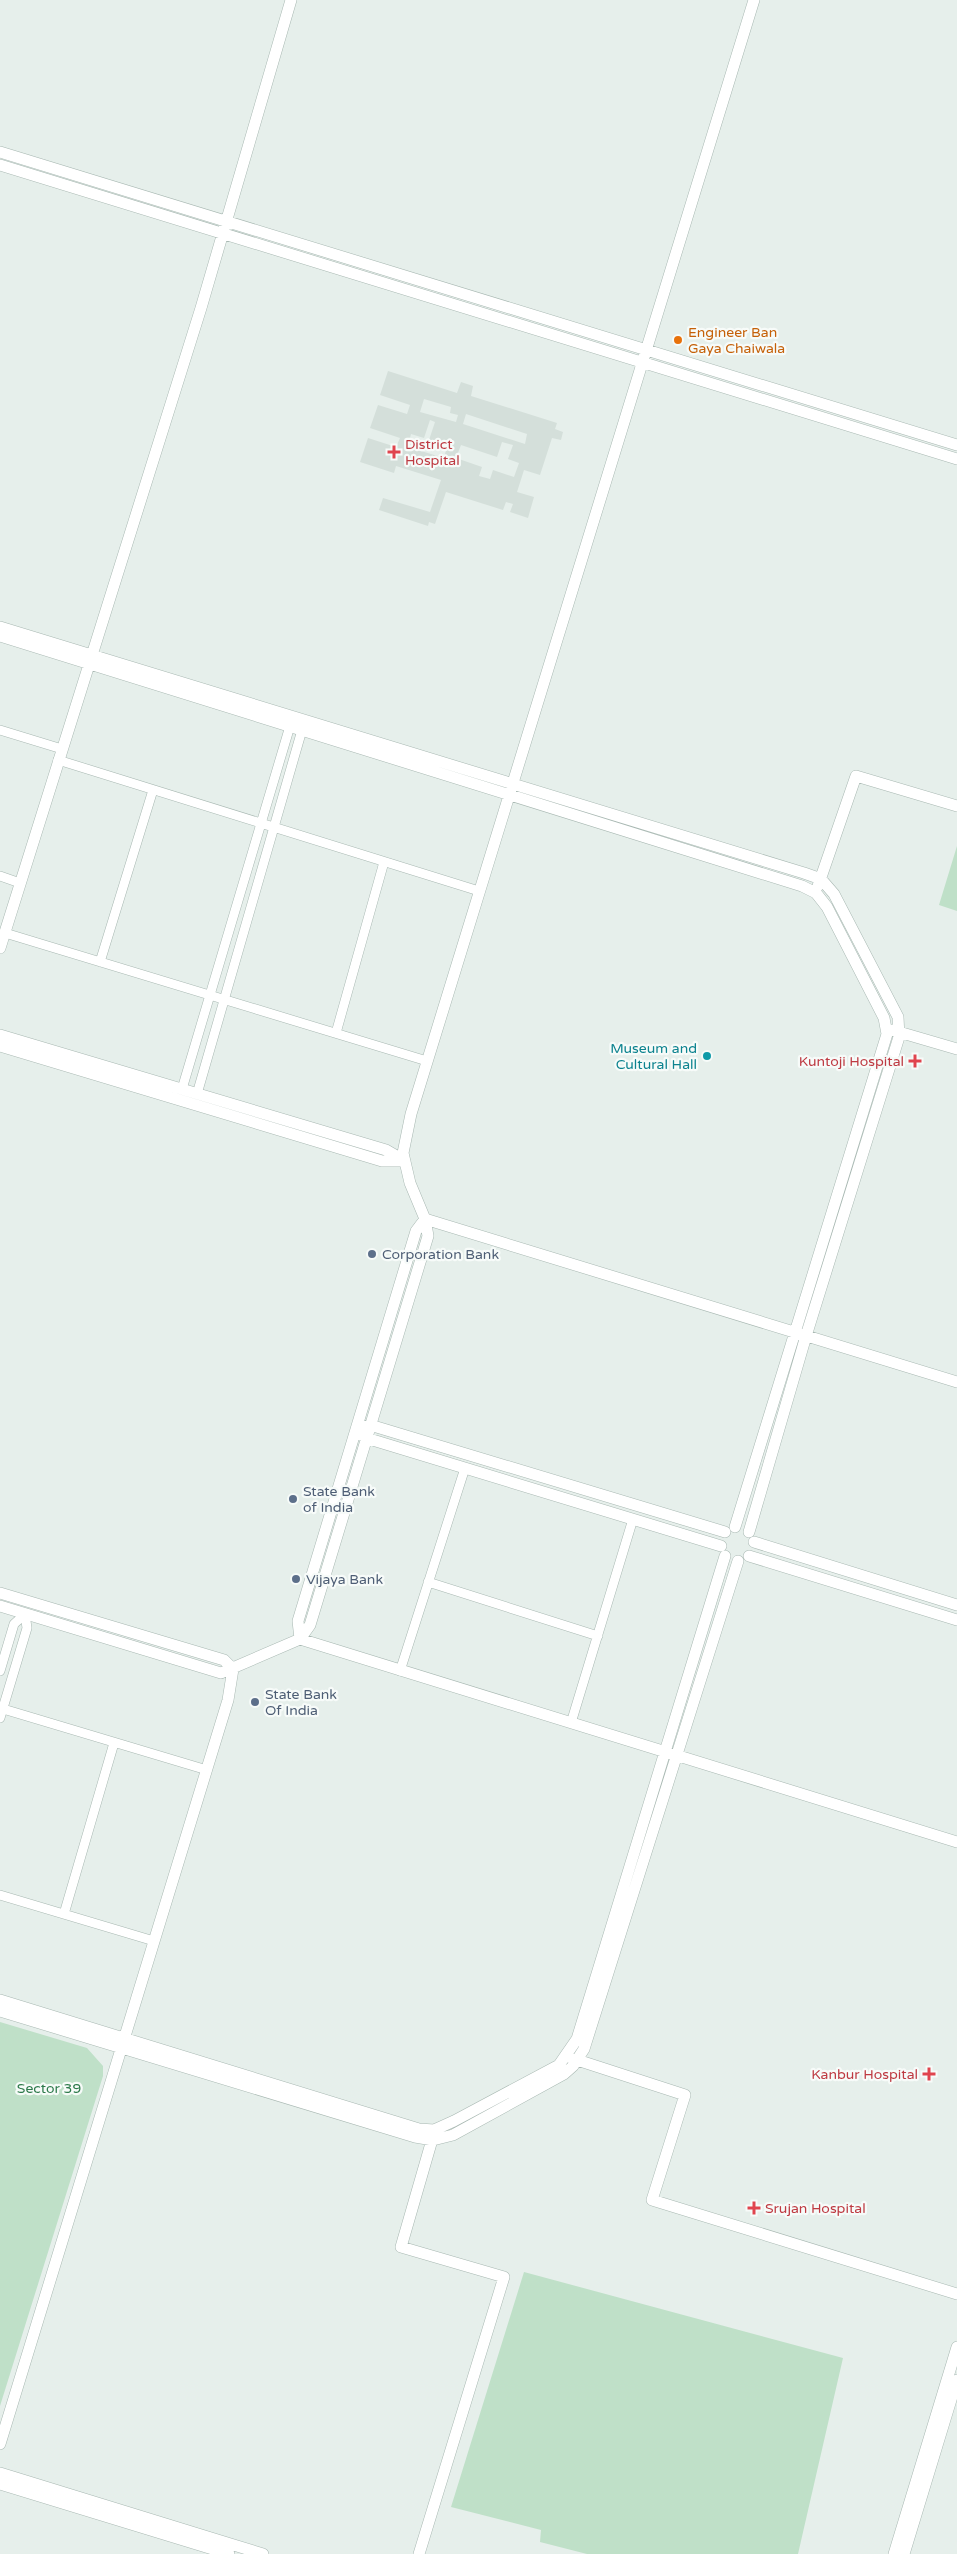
<svg xmlns="http://www.w3.org/2000/svg" width="957" height="2554" font-family="'Varela Round',sans-serif">
	<style>
		.built { fill: #d4dfda; fill-rule: evenodd }
		.green { fill: #bfe0c8 }
		.lines { fill: none; stroke-linecap: round; stroke-linejoin: round }
		.minor-casing { stroke: #a8b8b2; stroke-width: 10 }
		.tertiary-casing { stroke: #a8b8b2; stroke-width: 12 }
		.minor { stroke: #fff; stroke-width: 9 }
		.tertiary { stroke: #fff; stroke-width: 11 }
		.food-dot { fill: #e8710a; stroke: #f7fbf9; stroke-width: 2 }
		.health-dot { fill: #e0444e; stroke: #f7fbf9; stroke-width: 2 }
		.culture-dot { fill: #0f9aa8; stroke: #f7fbf9; stroke-width: 2 }
		.service-dot { fill: #5c6f8a; stroke: #f7fbf9; stroke-width: 2 }
		.labels { text-anchor: middle; stroke-width: 4.5; stroke-linejoin: round; paint-order: stroke }
		.food-label { font-size: 14px; fill: #c56008; stroke: #f7fbf9; text-anchor: start }
		.health-label { font-size: 14px; fill: #be3a42; stroke: #f7fbf9; text-anchor: start }
		.culture-label { font-size: 14px; fill: #0d838f; stroke: #f7fbf9; text-anchor: end }
		.service-label { font-size: 14px; fill: #4e5e75; stroke: #f7fbf9; text-anchor: start }
		.park-label { font-size: 14px; fill: #2d7a4b; stroke: #f7fbf9 }
	</style>
	<rect width="100%" height="100%" fill="#e6efeb"/>
	<path class="built" d="M388,371l69,22 4,-11 12,4 -2,10 86,27 -2,6 8,3 -2,8 -9,-2 -12,37 -16,-5 -7,22 17,5 -6,21 -18,-6 3,-8 -7,-2 -3,8 -57,-18 -11,32 -6,-2 -1,4 -49,-16 4,-12 47,14 11,-32 -45,-14 -2,7 -34,-11 8,-24 28,9 4,-9 -30,-10 8,-23 29,9 3,-9 -30,-10zM424,399l27,8 -1,6 8,2 -2,7 -36,-10zM466,414l61,20 -2,10 -62,-20zM430,420l5,2 -6,18 18,6 -3,12 -36,-11 3,-13 13,4zM502,442l11,3 -5,14 11,4 -5,14 -21,-7 -3,9 -11,-3 3,-9 -26,-9 5,-13 36,12z"/>
	<path class="green" d="M957,846v65l-18,-6z
		M0,2022l87,26 16,18v10l-103,330z
		M524,2272l319,86 -45,196h-211l-47,-12 1,-12 -90,-23z"/>
	<g class="lines">
		<g class="minor-casing">
			<path id="minor" d="M0,730l62,19
				M58,760l421,131
				M0,876l20,7
				M5,933l422,128
				M100,962l53,-172
				M336,1033l48,-171
				M182,1089l108,-363 4,-3
				M197,1094l105,-364 -1,-5
				M428,1582l170,54
				M0,1671l14,-47 11,-10
				M400,1671l65,-203
				M0,1708l207,62
				M0,1718l27,-90 -2,-14
				M571,1723l62,-204
				M0,1895l154,46
				M64,1914l50,-171"/>
		</g>
		<g class="tertiary-casing">
			<path id="tertiary" d="M754,0l-343,1114 -8,39 7,30 15,36 532,163
				M0,152l957,293
				M0,165l957,294
				M0,627l804,246 17,6 13,15 64,123 1,20 -93,299 -57,196
				M0,636l802,250 14,7 11,14 57,111 3,16 -152,493
				M818,886l38,-110 101,30
				M0,948l201,-640 90,-308
				M892,1030l65,19
				M0,1035l386,115 19,11
				M0,1046l382,115h21
				M425,1219l3,17 -118,389 -10,14 -2,-18 118,-390z
				M364,1427l6,-2 355,107
				M360,1433l6,5 355,108
				M754,1542l203,63
				M749,1556l208,64
				M0,1593l224,67 9,9
				M0,1606l221,67 79,-34 657,203
				M0,2000l419,129 15,1 20,-9 105,-56 18,-26 148,-483
				M0,2011l415,126 18,3 20,-5 111,-61 9,-8 11,-17 154,-488
				M571,2058l114,37 -33,105 305,94
				M0,2444l228,-744 5,-31
				M0,2473l263,81
				M0,2484l229,70
				M419,2554l85,-277 -103,-30 33,-114
				M894,2554l63,-207
				M904,2554l53,-174"/>
		</g>
		<use href="#minor" class="minor"/>
		<use href="#tertiary" class="tertiary"/>
	</g>
	<circle class="food-dot" cx="678" cy="340" r="5"/>
	<g class="health-dot">
		<path d="M391.5 444.5h5v5h5v5h-5v5h-5v-5h-5v-5h5z"/>
		<path d="M912.5 1053.5h5v5h5v5h-5v5h-5v-5h-5v-5h5z"/>
		<path d="M926.5 2066.5h5v5h5v5h-5v5h-5v-5h-5v-5h5z"/>
		<path d="M751.5 2200.5h5v5h5v5h-5v5h-5v-5h-5v-5h5z"/>
	</g>
	<circle class="culture-dot" cx="707" cy="1056" r="5"/>
	<g class="service-dot">
		<circle cx="372" cy="1254" r="5"/>
		<circle cx="293" cy="1499" r="5"/>
		<circle cx="296" cy="1579" r="5"/>
		<circle cx="255" cy="1702" r="5"/>
	</g>
	<g class="labels">
		<g class="food-label">
			<text x="688" y="337">Engineer Ban<tspan x="688" dy="16">Gaya Chaiwala</tspan></text>
		</g>
		<g class="health-label">
			<text x="405" y="449">District<tspan x="405" dy="16">Hospital</tspan></text>
			<text x="904" y="1066" text-anchor="end">Kuntoji Hospital</text>
			<text x="918" y="2079" text-anchor="end">Kanbur Hospital</text>
			<text x="765" y="2213">Srujan Hospital</text>
		</g>
		<g class="culture-label">
			<text x="697" y="1053">Museum and<tspan x="697" dy="16">Cultural Hall</tspan></text>
		</g>
		<g class="service-label">
			<text x="382" y="1259">Corporation Bank</text>
			<text x="303" y="1496">State Bank<tspan x="303" dy="16">of India</tspan></text>
			<text x="306" y="1584">Vijaya Bank</text>
			<text x="265" y="1699">State Bank<tspan x="265" dy="16">Of India</tspan></text>
		</g>
		<g class="park-label">
			<text x="49" y="2093">Sector 39</text>
		</g>
	</g>
</svg>
